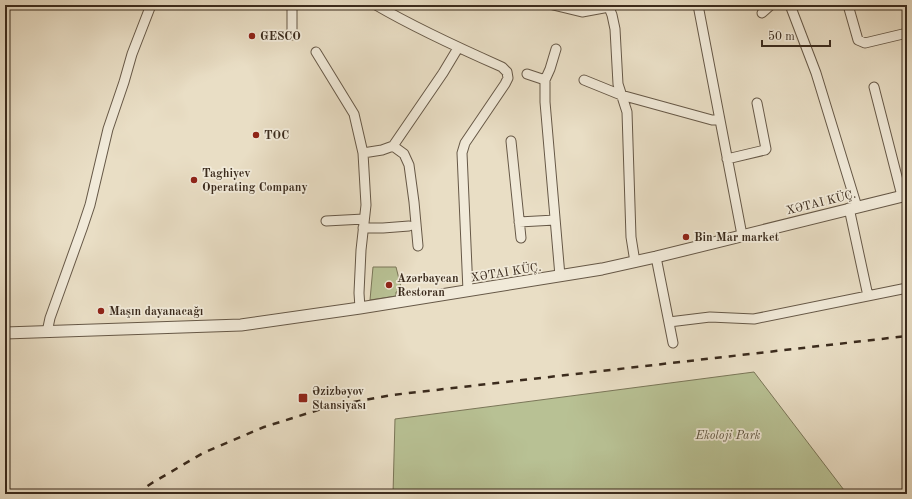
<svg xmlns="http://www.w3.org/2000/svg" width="912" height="499" font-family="'Old Standard TT',serif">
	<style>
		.green { fill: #b8c194; stroke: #7a7658 }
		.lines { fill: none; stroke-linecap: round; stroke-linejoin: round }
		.minor-casing { stroke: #665847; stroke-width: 11 }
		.tertiary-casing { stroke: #665847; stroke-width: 13 }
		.minor { stroke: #f1ead9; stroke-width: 9 }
		.tertiary { stroke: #f1ead9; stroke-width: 11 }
		.rail { stroke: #3b2b1d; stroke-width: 2.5; stroke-dasharray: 7 7; stroke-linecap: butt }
		.poi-dot { fill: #8f2418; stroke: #f1ead9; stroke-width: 1.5 }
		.labels { text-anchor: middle; stroke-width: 3.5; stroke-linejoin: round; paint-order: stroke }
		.poi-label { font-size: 12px; font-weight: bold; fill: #3b2b1d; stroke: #f1ead9; text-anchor: start }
		.street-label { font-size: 12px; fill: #3b2b1d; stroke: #f1ead9 }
		.park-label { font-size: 12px; font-style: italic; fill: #5a503b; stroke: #f1ead9 }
	</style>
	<rect width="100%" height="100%" fill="#e9dec5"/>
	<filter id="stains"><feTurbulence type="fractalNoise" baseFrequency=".005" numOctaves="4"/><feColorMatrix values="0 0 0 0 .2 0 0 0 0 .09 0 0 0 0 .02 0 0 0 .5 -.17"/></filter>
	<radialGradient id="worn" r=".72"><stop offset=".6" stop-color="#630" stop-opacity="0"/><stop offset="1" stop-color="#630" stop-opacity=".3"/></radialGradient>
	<path class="green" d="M373,267h23l6,24 -6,1v4l-26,4z
		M754,372l93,122h-454l2,-75z"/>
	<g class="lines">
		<g class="minor-casing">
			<path id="minor" d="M292,5v30
				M376,5c41,24 83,43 126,62l5,5 1,6 -3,6 -40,59 -3,10 6,138
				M553,5l29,7 27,-5
				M608,5l4,10 3,14 3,55 9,28 4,125 4,25
				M698,5l44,230
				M790,5l26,68 41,134
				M848,5l10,35 7,3 42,-10
				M762,13l9,-8
				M316,52l38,62 9,39 3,52 -5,45 -2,43 1,15
				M527,74l18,6v22l15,174
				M545,80l5,-11 6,-20
				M584,80l37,15 91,25h8
				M874,87l28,109
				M511,141l10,97
				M393,146l11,8 5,11 5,37 4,44
				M363,153l19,-3 11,-4 50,-73 15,-25
				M727,159l38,-9 1,-1 -9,-46
				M849,208l19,88
				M326,221l38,-2
				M519,222l36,-2
				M363,228h20l26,-2
				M656,257l17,86
				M669,322l41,-5 44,2 153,-31
				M47,332l3,-14 32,-89 8,-24 18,-76 16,-47 8,-28 19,-49"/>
		</g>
		<g class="tertiary-casing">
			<path id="tertiary" d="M5,333l236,-8 119,-17 242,-39 54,-12 251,-62"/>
		</g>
		<use href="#minor" class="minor"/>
		<use href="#tertiary" class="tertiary"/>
		<path class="rail" d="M136,494l16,-11 51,-30 61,-26 67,-21 61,-11 515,-59"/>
	</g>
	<g class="poi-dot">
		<circle cx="252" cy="36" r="4"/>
		<circle cx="256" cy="135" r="4"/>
		<circle cx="194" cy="180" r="4"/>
		<circle cx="686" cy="237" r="4"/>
		<circle cx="389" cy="285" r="4"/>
		<circle cx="101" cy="311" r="4"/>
		<rect x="298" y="393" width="10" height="10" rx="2"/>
	</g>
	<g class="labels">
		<g class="poi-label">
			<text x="260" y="40">GESCO</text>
			<text x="264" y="139">TOC</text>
			<text x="202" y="177">Taghiyev<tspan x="202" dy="14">Operating Company</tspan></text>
			<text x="694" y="241">Bin Mar market</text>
			<text x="397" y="282">Azərbaycan<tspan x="397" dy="14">Restoran</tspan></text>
			<text x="109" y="315">Maşın dayanacağı</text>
			<text x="312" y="395">Əzizbəyov<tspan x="312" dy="14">Stansiyası</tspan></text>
		</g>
		<g class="street-label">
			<text transform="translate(821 202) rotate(-14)" y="4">XƏTAI KÜÇ.</text>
			<text transform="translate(506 272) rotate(-9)" y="4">XƏTAI KÜÇ.</text>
		</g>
		<g class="park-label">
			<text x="728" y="439">Ekoloji Park</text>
		</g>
	</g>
	<rect width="912" height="499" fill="none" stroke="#e9dec5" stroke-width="20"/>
	<rect x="6" y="6" width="900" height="487" fill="none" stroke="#3b2b1d" stroke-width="2"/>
	<rect x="10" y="10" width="892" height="479" fill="none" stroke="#3b2b1d"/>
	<path d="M762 40v6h68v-6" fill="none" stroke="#3b2b1d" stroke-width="2"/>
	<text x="768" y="40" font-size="12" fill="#3b2b1d" stroke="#f1ead9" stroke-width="3" paint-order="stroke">50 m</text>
	<rect width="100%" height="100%" filter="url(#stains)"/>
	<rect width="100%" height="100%" fill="url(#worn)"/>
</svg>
